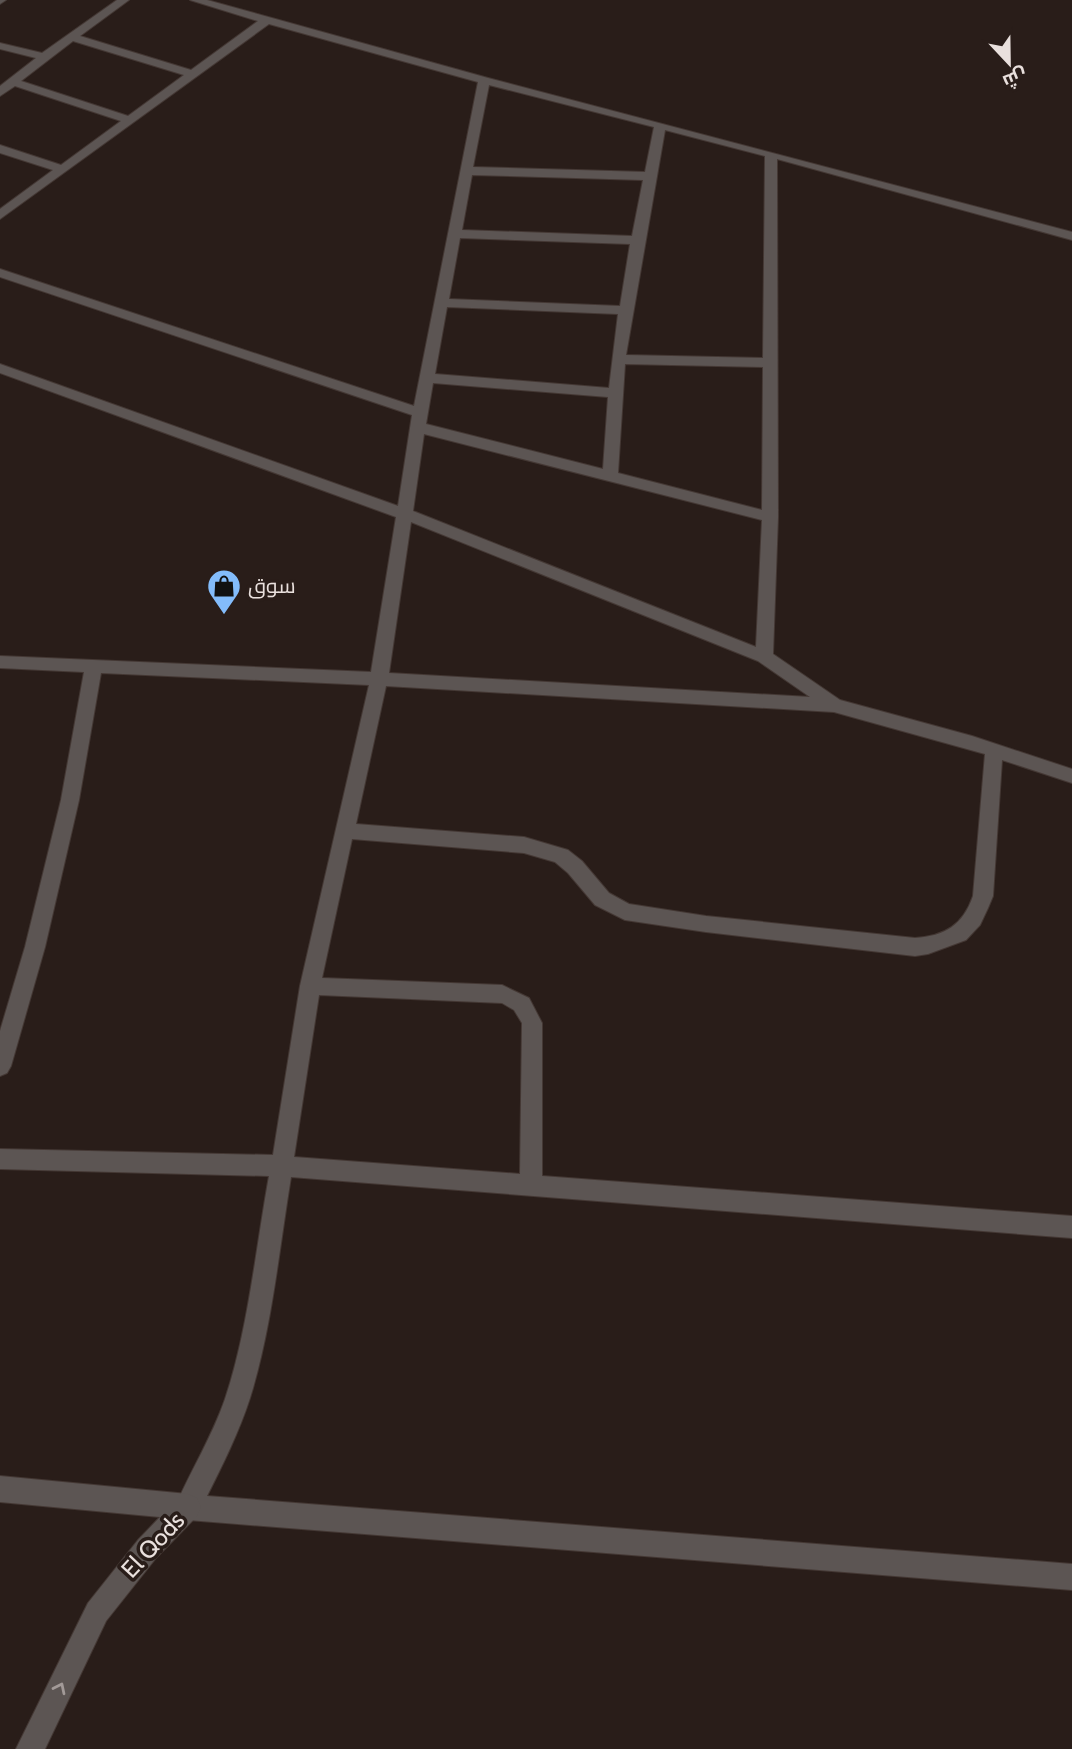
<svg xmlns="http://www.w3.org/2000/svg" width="1072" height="1749" font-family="Cabin,Cairo,sans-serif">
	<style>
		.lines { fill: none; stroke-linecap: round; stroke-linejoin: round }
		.minor-casing { stroke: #443834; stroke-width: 2 }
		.tertiary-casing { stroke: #443834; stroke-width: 2 }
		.minor { fill: #5c5553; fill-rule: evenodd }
		.tertiary { fill: #5c5553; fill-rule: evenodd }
		.oneway { stroke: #a29a98 }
		.labels { text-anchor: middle; stroke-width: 7; stroke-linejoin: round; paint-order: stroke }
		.poi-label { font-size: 21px; fill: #e9e0dd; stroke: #291d19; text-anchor: start }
		.near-street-label { font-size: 24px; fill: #e9e0dd; stroke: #291d19 }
	</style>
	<rect width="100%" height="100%" fill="#291d19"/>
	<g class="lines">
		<g class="minor-casing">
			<path id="minor" d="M0,0h6l-6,4z
				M117,0h12l-49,36 111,34 67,-49 -68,-21h17l281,78 584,154v8l-295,-81 1,358 -5,137 67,46 132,36 100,33v14l-70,-23 -9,136 -5,12 -8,17 -14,15 -38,14 -13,2 -209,-24 -81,-12 -30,-15 -27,-32 -13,-11 -31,-9 -172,-14 -30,139 180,7 27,13 13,25v153l530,40v22l-781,-61c-12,73 -19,150 -41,221 -11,34 -27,66 -43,98l865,68v26l-884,-70 -9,-4 -4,-9c16,-37 37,-70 50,-108 23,-68 31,-152 44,-223l-269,-7v-20l273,6 27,-169 69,-301 -268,-12 -22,127 -34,147 -34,119 -4,7 -7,3v-45l25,-84 36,-147 23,-128 -84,-4v-12l371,16 25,-155 -396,-144v-9l398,142 14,-91 -412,-138v-8l414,137 64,-324 -209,-58 -269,195v-10l53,-39 -53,-17v-8l61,20 60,-44 -106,-35 -15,10v-10l36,-28 -36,-9v-6l42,10zM73,41l111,34 -56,41 -107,-35zM489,85l165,42 -9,45 -172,-5zM665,130l100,26 -2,202 -137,-3zM472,175l171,5 -11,56 -170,-6zM460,238l170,6 -10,62 -171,-7zM447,307l171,7 -9,74 -174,-14zM625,364l138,3 -1,143 -144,-37zM433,383l175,14 -5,72 -177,-45zM424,434l338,86 -6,127 -343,-136zM411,522l347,139 52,36 -421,-24zM386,686l448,26 151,42 -12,142c-10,29 -28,40 -58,42l-209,-22 -77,-12 -20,-11 -27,-32 -14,-11 -44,-13 -168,-13zM319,995l183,8 12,7 8,13 -2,151 -226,-17z"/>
		</g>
		<g class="tertiary-casing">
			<path id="tertiary" d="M0,1476l188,18 9,4 4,9 -4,9 -41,42 -50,63 -61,128h-29l72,-146 50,-63 22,-23 -160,-15z"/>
		</g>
		<use href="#minor" class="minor"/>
		<use href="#tertiary" class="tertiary"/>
	</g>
	<defs><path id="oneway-chevron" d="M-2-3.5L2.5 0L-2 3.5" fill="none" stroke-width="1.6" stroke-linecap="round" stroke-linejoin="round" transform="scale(1.75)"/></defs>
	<use class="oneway" href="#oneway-chevron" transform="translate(60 1688) rotate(-64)"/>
	<defs>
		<g id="shop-pin" transform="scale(1.75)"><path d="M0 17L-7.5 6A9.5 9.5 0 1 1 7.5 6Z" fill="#83bcfb" stroke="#291d19"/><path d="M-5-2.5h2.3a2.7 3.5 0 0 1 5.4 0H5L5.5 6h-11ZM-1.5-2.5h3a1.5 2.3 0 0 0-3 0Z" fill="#111"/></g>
	</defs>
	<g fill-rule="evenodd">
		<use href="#shop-pin" x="224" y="586"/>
	</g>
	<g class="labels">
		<g class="poi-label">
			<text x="248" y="593">سوق</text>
		</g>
		<g class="near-street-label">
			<text transform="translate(153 1545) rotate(-47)" y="8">El Qods</text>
		</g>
	</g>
	<g transform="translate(1009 63) rotate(158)" stroke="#291d19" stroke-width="5" paint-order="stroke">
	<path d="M0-5L12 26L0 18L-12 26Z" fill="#e9e0dd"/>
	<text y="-10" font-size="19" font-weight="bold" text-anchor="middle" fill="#e9e0dd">ش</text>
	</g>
</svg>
